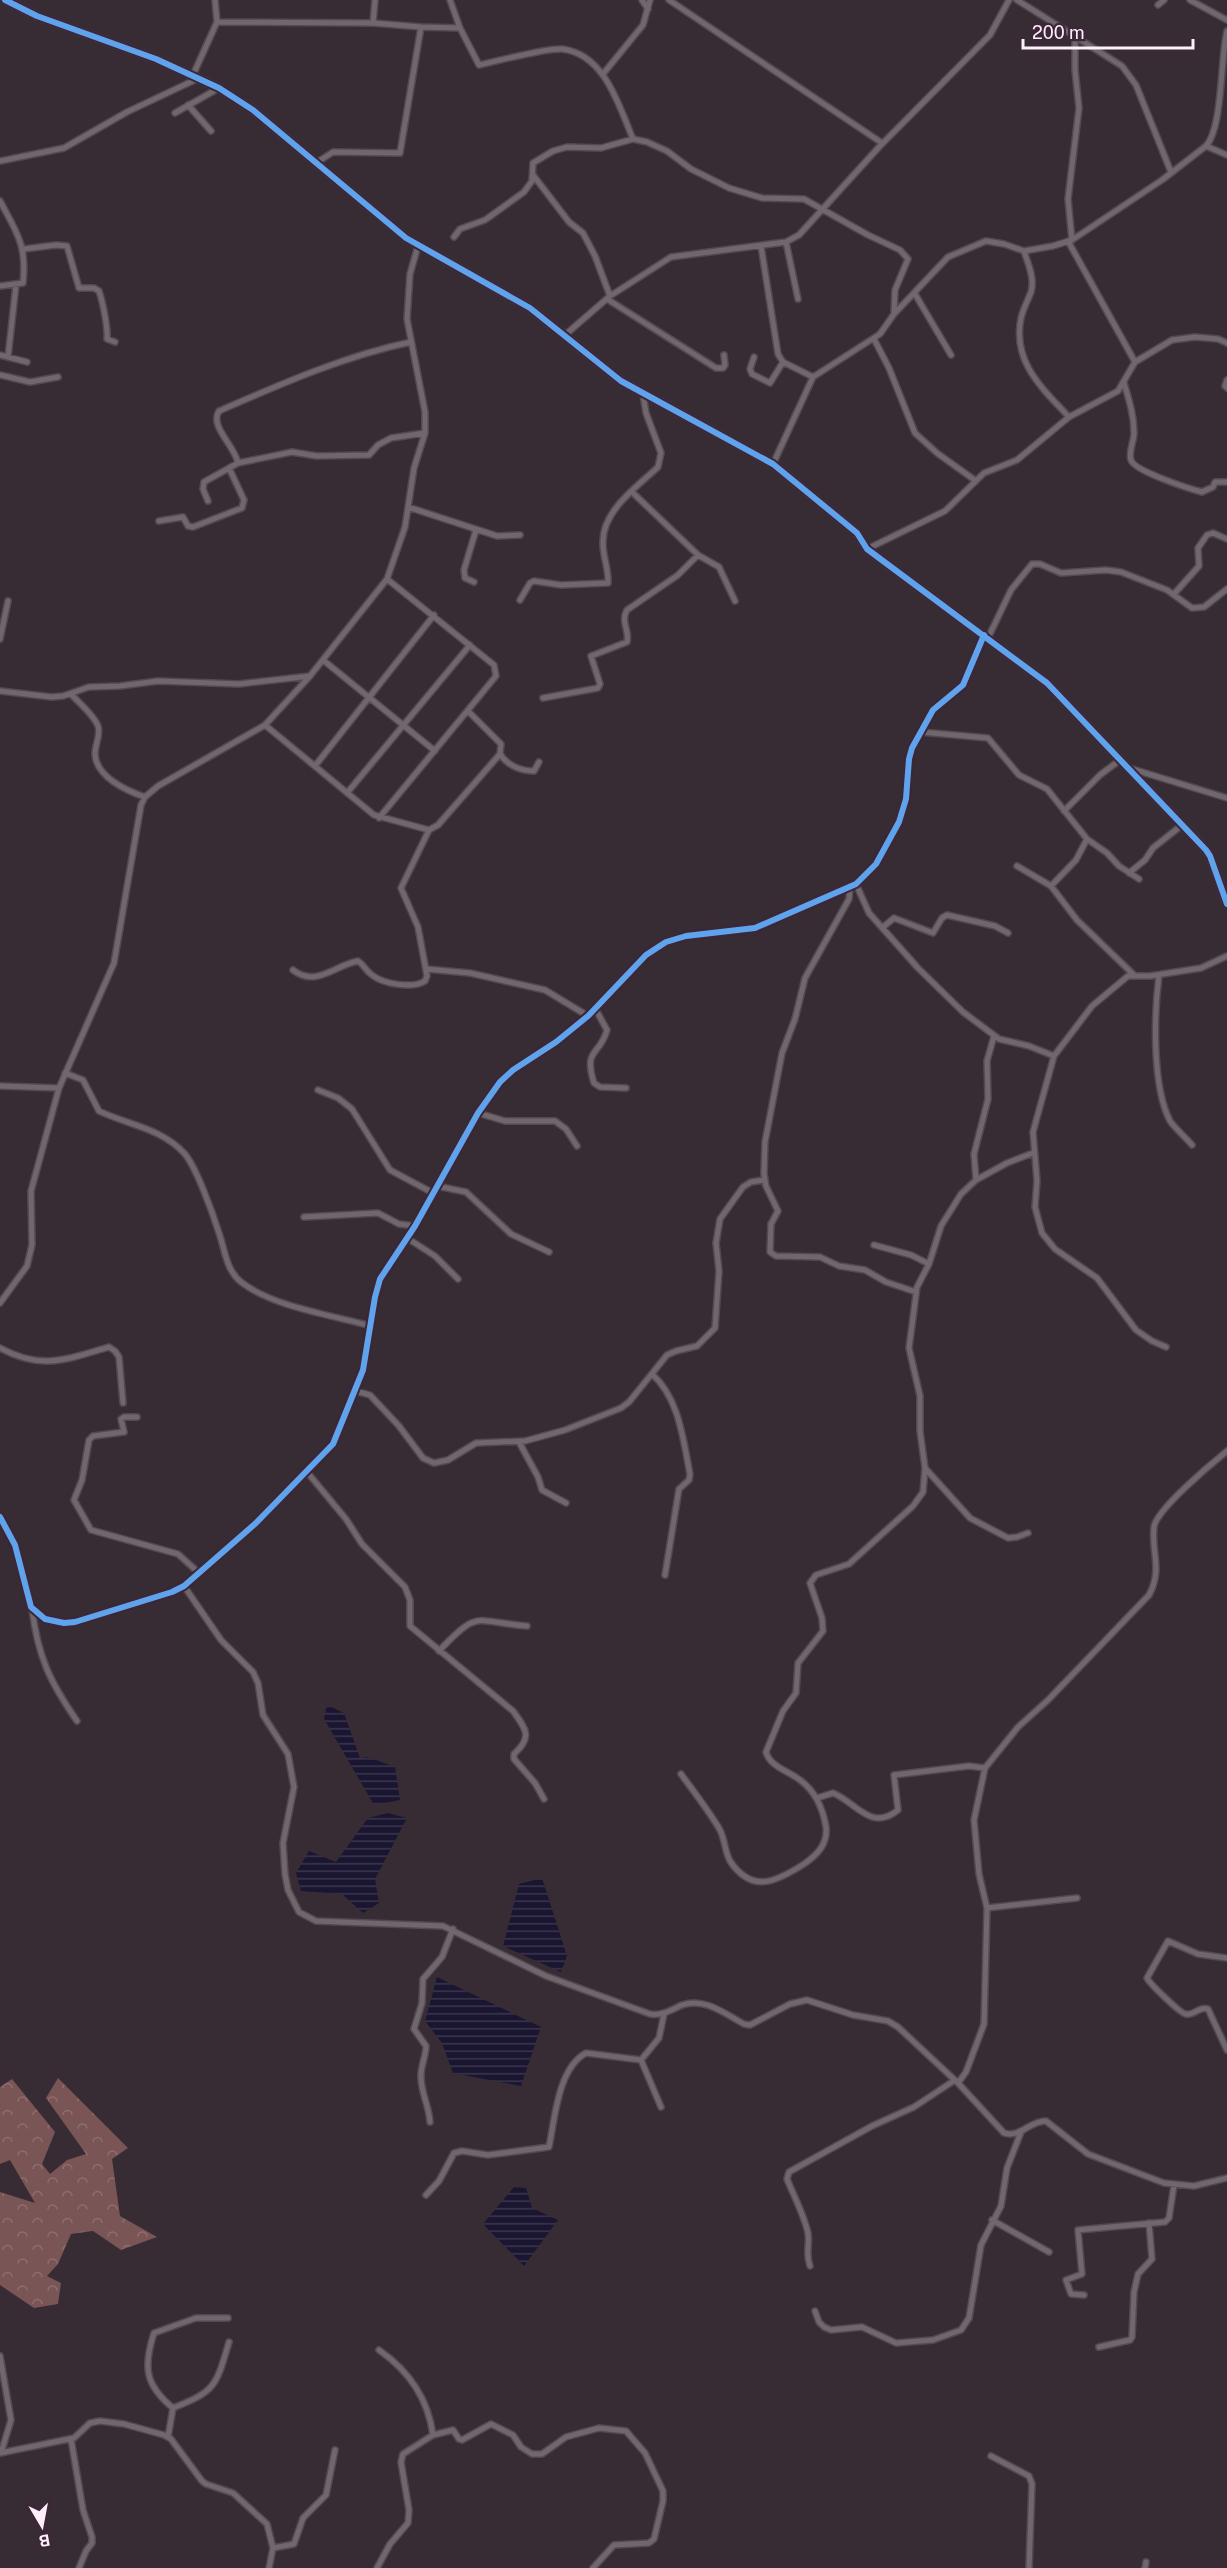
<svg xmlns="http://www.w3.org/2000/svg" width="1227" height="2568" font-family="'Public Sans',sans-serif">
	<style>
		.forest { fill: url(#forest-crowns) }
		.water { fill: url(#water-rules) }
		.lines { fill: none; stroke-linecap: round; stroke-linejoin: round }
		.minor-casing { stroke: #534951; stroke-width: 8 }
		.tertiary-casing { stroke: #534951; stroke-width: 10 }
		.minor { stroke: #70666d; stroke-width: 5 }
		.tertiary { stroke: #70666d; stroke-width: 7 }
		.cycleway-casing { stroke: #3c2638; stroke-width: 10 }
		.cycleway { stroke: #60a3ed; stroke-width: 6 }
	</style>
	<defs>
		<pattern id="forest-crowns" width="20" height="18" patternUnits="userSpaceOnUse" patternTransform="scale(1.5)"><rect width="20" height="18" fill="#7a5556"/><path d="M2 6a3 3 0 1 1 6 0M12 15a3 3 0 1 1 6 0" fill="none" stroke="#8e6e6f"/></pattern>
		<pattern id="water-rules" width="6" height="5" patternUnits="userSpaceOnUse" patternTransform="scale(1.5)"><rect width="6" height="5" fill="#1a1530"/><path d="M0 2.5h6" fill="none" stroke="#3c374f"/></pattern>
	</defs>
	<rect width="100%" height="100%" fill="#372b34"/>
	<path class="forest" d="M58,2078l70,70 -16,11 8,57 37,21 -36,13 -28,-19 -22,3 -13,30 -11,12 14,7 -3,21 -24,4 -34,-23v-93l35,11 -25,-43 -10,4v-77l12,-8 43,53 -13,32 8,10 17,-14 19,-6 -40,-56z"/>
	<path class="water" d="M327,1705l17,8 16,45 8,-1 27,10 5,33 -26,5 -50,-86z
		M388,1813l19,5 -32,61 4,24 -16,10 -21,-19 -41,-3 -5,-18 13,-22 27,11 32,-44z
		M542,1878l25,78 -6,16 -58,-26 16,-62z
		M437,1977l104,50 -20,59 -68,-13 -11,-30 -17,-22z
		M514,2187l12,1 6,20 26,12 -34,46 -41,-42z"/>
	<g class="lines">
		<g class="minor-casing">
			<path id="minor" d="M215,0l2,22 156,1 48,4
				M642,0l6,9
				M669,0l213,143
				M1017,0l105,66 14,19 35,87
				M1190,0l37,20
				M1158,5l6,-5
				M373,23l2,-23
				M460,28l19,37c19,-4 66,-17 83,-16 43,5 57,57 71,90
				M603,74l40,-49 7,-25
				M193,75l24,-53
				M188,105l23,26
				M175,113l44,-25
				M1206,146l21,9
				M0,161l64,-13 63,-36 72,-34
				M316,163l17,-11 67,1 21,-126 39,1 -10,-28
				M533,175l36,47 14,11 12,23 15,40
				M0,201c17,32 27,44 23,82l-23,3
				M454,237l6,-8 25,-9 39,-28 8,-11 1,-18 20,-12 14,-4 34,1 32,-9 14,3 20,9 24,18 38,19 33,10 42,1 64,36 32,15 8,9 -13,31 -1,24
				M1072,240l-4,-41 11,-91 -4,-38v-33
				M1068,241l67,121
				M786,242l12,57
				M761,246l17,108 5,8 30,15
				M24,249l32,-4 11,1 12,42h15l5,3c4,12 9,37 8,48l8,3
				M1024,251c4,13 11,27 7,41 -3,8 -8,17 -10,26 -9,44 21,70 48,99
				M915,294l36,61
				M607,299l109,69h7l2,-3 -1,-10
				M565,335l45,-39 61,-39 115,-15 13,-7 80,-88 111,-112 19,-35
				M874,339l15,29 26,65 22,20 39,28
				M0,355l27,7
				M8,357l8,-72
				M754,357l-4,12 2,5 18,9 13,-21
				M0,375l30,7 28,-5
				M1227,380l-2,6 2,2
				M1124,383c5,17 10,32 10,50 0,8 -6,20 -3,27 3,11 59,29 71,32l11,-5 2,-5h12
				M238,463c-3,-17 -29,-37 -19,-52 62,-27 125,-55 192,-69
				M773,464l40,-87 67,-43 14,-20 54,-57 38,-16 18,3 20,7 29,-5 19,-6 90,-60 44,-34c17,-19 14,-86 21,-115
				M632,492l66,63 21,12 16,34
				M208,501l-5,-12 1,-7 34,-19 54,-11 25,4 52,-1 9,-10 13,-7 34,-5
				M408,507l89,29 23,-1
				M159,521l24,-4 5,9 5,1 49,-19 2,-8 -15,-32
				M867,549l78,-38 39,-38 33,-13 52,-43 49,-26 17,-29 37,-22 23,-3 23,2 9,4
				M474,582l-9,-4 -1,-8 12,-40
				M1174,594l25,-28 -1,-18 9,-13 6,-2 14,6
				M520,600l10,-17 4,-2 27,4 47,-2c1,-14 -6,-28 -5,-42 0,-31 35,-55 55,-74l3,-14 -15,-40 -3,-19
				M988,638l23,-48 21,-26h8l21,9 45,-3 15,2 46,18 25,18 12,-1 23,-18
				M0,639l8,-38
				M323,660l112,91
				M0,691l52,6 11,-1 26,-9 31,-1 38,-5 81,3 71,-8
				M71,694c8,9 23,21 27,32 3,9 -3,18 -3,28 1,23 32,37 50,43
				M543,698l55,-10 2,-4 -9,-28 36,-14c3,-12 -7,-20 0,-32l51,-35 20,-20
				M265,725l109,90 55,15
				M921,732l67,6 31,37 28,14 40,50 20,14 12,13 20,13
				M500,754c7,11 20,17 34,17l5,-9
				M315,766l119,-151
				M1129,768l98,30
				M347,793l123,-148
				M1064,811l36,-36 20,-15
				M379,818l117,-142 -2,-11 -107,-86
				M1017,866l34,20 26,34 57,55
				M1129,873l16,-13 8,-12 29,-23
				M856,884l13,29 49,55 45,44 36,27 30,7 25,10
				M1051,886l25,-26 11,-21
				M850,888l-1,11 -44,79 -10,41 -13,34 -17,89 -1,32 2,12 12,25 -7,13 -1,28 6,4 44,1 19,9 26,4 21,12 30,10
				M882,928l12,-10 39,15 9,-15 5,-3 48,11 13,7
				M426,969l44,4 75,17 43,26
				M293,970c23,18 42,-5 65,-9 6,4 8,10 14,14 11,9 41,14 53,6l2,-5 -9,-49 -17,-39 28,-58 9,-5 62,-71 1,-10 -33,-33
				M1159,975c-5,39 -7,111 11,146 3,5 17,18 22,24
				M595,1008l12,22c-7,26 -24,18 -13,53l6,4 26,1
				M65,1073l18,7 16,31c29,14 62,17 85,42 12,13 29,61 35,80 6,17 7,37 22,49 32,25 91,33 130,44
				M0,1086l59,2
				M318,1090l20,8 14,11 38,61 43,23
				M478,1113l27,8h50l11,8 11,17
				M976,1180l-2,-26 14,-55 -1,-38 7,-25
				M437,1186l29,6 45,42 38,18
				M304,1217l74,-4 21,11 16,2
				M407,1238l28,18 23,23
				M874,1245l37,10 18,9
				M0,1303l27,-37 5,-21 -1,-54 28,-103 55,-125 27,-158 4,-8 13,-11 107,-61 45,-49 77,-97 18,-52 9,-59 11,-35v-21l-18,-93 3,-45 8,-28
				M1166,1347l-14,-6 -16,-11 -39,-52 -42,-29 -13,-16 -7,-26 2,-26 -4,-49 21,-76 38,-50 36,-30h22l51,-8 26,-12
				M0,1348c42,23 67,11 109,-1l6,4 4,6 4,46
				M652,1374c27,24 31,65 38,100l-1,6 -10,9 -14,86
				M355,1391l15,4 29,31 24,32 11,5 14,-3 28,-17 49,-2 40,-11 56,-22 8,-6 38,-47 9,-4 21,-5 18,-18 4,-57 -3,-28 4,-24 23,-32 8,-5 13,-2
				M137,1417h-13l-3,2 3,13 -31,4 -4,4 -7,40 -8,20 17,30 87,24 21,19
				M519,1442l19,35 4,13 24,13
				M925,1468l45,50 38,20 9,-1 11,-4
				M307,1472l39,47 16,25 43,43 5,13v26l103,85c13,18 20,26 1,43v5l21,24 9,16
				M0,1517l15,28 16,62 14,12 19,4 11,-1 97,-30 12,-6 72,-63 77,-79 30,-74 12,-73 5,-18 35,-53 63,-113 22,-31 13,-12 43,-28 32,-26 58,-61 20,-13 20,-6 69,-8 101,-44 20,-20 23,-42 7,-23 3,-40 3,-11 21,-38 30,-25 21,-50
				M184,1586l37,54 32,32 5,11 5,32 25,39 6,33 -11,56 2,31 3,16 11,22 17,9 127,5 103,50 104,38c12,2 21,-4 32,-9 23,-8 43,9 62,19l6,1 40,-21 17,-4 46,15 35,6 10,6 60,56 46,50c17,5 25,-12 42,-12l42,33 76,29 30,3 33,-8
				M32,1609c6,48 18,73 45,112
				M439,1651c40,-43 36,-29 88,-25
				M681,1774c13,18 28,37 39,56 5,10 5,22 10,31 22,33 46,21 74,3 13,-9 24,-20 22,-37 -3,-18 -11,-36 -26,-47 -11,-9 -30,-13 -34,-28l17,-41 13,-18 2,-30 25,-32 -1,-13 -12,-35 6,-8 33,-11 64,-58 10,-14 2,-24 -5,-37v-35l-11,-48 8,-61 12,-23 12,-38 20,-32 15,-14 31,-17 26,-10
				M817,1798l16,-5c24,10 38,39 65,17l-4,-35 75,-9 16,2
				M987,1908l90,-10
				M1227,1958l-29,-4 -30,-13 -21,37c3,6 34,36 39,36 8,2 13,-8 22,-5l19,41
				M641,2060l20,47
				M958,2083l8,-11 18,-48 3,-116 -8,-34 -5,-54 11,-52 33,-41 30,-27 101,-105c14,-26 2,-43 5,-68 2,-17 58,-64 73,-76
				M430,2122c-1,-17 -10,-31 -9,-47 0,-10 5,-19 5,-29l-12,-17 8,-26 1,-24 19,-22 11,-28
				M426,2195l13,-14 15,-28 8,-2 26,4 61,-8c6,-29 9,-79 37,-94l55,7 18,-22 5,-24
				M992,2220l57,32
				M810,2266c-5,-14 0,-20 -2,-33 -4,-18 -14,-37 -21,-54l2,-7 83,-46 42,-19 41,-27
				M1084,2295l-13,-1 -5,-14 16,-6 -4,-44 87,-8 4,-4 5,-33
				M815,2311l4,11 5,5 7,3 31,-3 34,16 37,-3 28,-10 8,-12 12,-73 20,-39 6,-38 14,-36
				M1099,2347l31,-7 2,-3 2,-45 4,-18 14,-15 -3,-36
				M379,2350c30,21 49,48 54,85
				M0,2356l11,64 -10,33
				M173,2408c-28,-23 -30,-41 -19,-75l42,-15h32
				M168,2437l5,-29c43,-17 43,-22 56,-66
				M71,2439l12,71 9,27v6l-6,8 -7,17
				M0,2453l74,-15 16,-15 10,-2 24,3 40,11 7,4 31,42 4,3 27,9 34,31 6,24 -4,20
				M991,2456l38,20 3,8 -3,84
				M273,2548l21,-4 9,-26 23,-23 9,-45
				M377,2568l13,-24 18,-21 1,-13 -8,-48 2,-8 30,-19 20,-5 6,9 3,1 29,-16 22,11 8,12 11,7h10l24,-17 33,-9 27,3 19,22 18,38v10l-9,38 -5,4 -35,2 -21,23
				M1145,2568l1,-6"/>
		</g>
		<g class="tertiary-casing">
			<path id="tertiary" d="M5,0l32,16 119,43 63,29 34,22 153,128 124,70 91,73 152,83 84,69 10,16 180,134 159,167 4,6 17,48"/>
		</g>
		<use href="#minor" class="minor"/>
		<use href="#tertiary" class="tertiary"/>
		<g class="cycleway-casing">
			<path id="cycleway" d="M5,0l32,16 119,43 63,29 34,22 153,128 124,70 91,73 152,83 84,69 10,16 180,134 159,167 4,6 17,48
				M0,1517l15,28 16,62 14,12 19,4 11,-1 97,-30 12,-6 72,-63 77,-79 30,-74 12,-73 5,-18 35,-53 63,-113 22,-31 13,-12 43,-28 32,-26 58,-61 20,-13 20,-6 69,-8 101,-44 20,-20 23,-42 7,-23 3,-40 3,-11 21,-38 30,-25 21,-50"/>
		</g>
		<use href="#cycleway" class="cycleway"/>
	</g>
	<g transform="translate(42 2526) rotate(170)" stroke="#3c2638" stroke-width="4.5" paint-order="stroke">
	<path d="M0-4.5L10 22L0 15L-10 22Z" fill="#feeffb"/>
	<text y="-9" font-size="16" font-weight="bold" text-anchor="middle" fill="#feeffb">B</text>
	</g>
	<path d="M1023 39v9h170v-9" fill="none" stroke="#feeffb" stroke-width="3"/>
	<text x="1032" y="39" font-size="18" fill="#feeffb" stroke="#3c2638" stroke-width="4.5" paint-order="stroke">200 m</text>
</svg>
